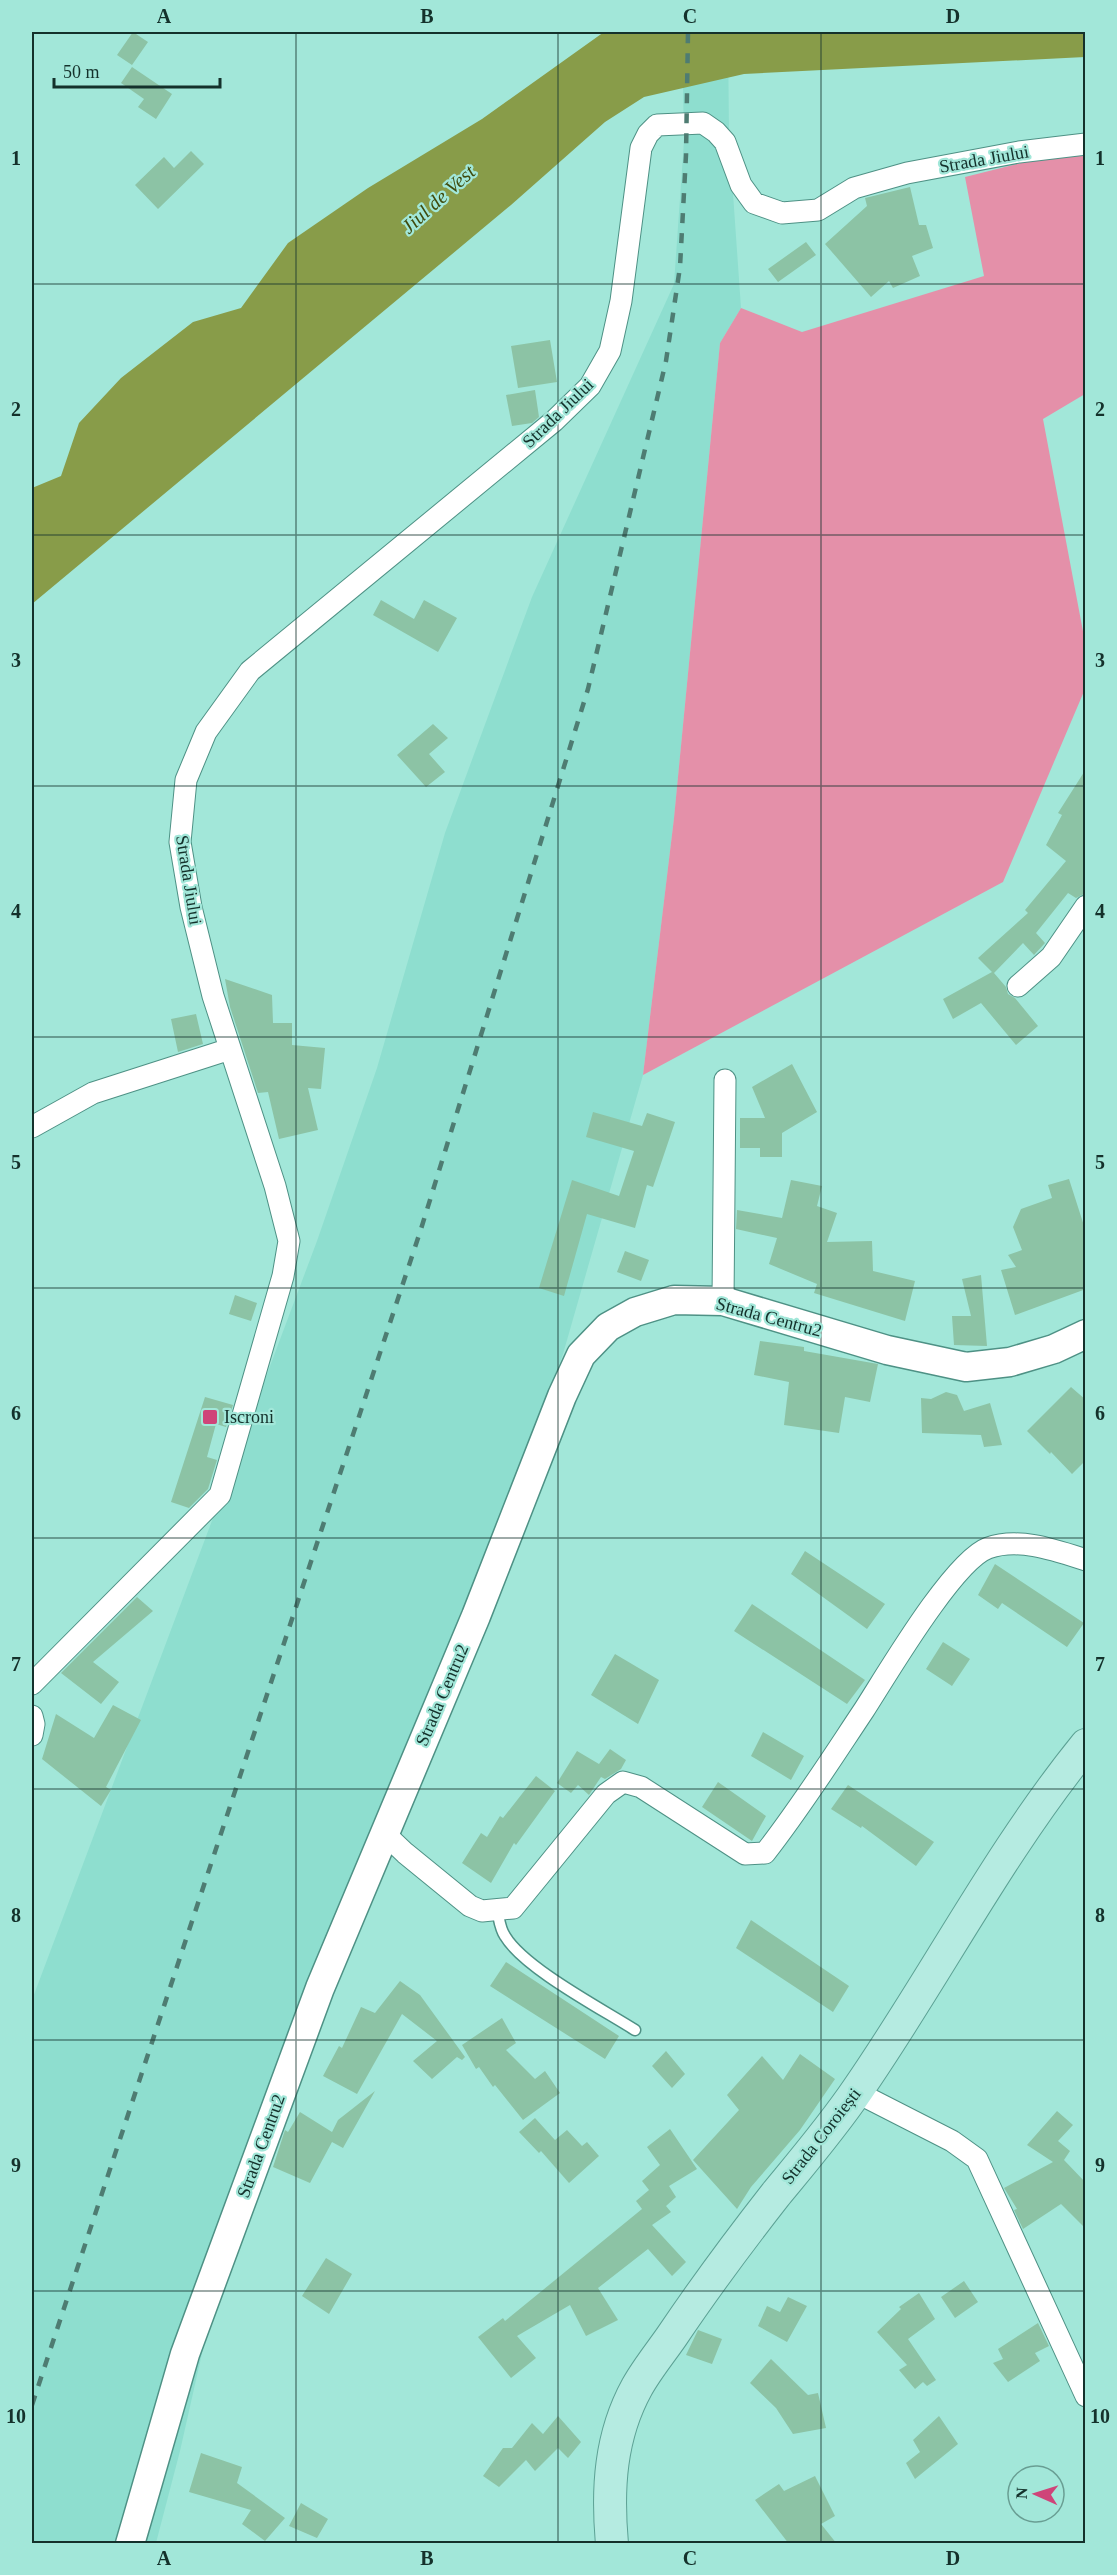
<svg xmlns="http://www.w3.org/2000/svg" width="1117" height="2575" font-family="Georgia,serif">
	<style>
		.built { fill: #8edecf }
		.green { fill: #e490a9 }
		.water { fill: #889c49 }
		.building { fill: #8cc3a5 }
		.lines { fill: none; stroke-linecap: round; stroke-linejoin: round }
		.lane-casing { stroke: #4e9185; stroke-width: 13 }
		.street-casing { stroke: #4e9185; stroke-width: 23 }
		.secondary-casing { stroke: #4e9185; stroke-width: 31 }
		.primary-casing { stroke: #5ca194; stroke-width: 34 }
		.lane { stroke: #fff; stroke-width: 10 }
		.street { stroke: #fff; stroke-width: 21 }
		.secondary { stroke: #fff; stroke-width: 28 }
		.primary { stroke: #b5ebe1; stroke-width: 32 }
		.rail { stroke: #4e7c72; stroke-width: 4.5; stroke-dasharray: 10 10; stroke-linecap: butt }
		.grid { fill: none; stroke: #14312b; stroke-width: 1.5; stroke-opacity: 0.55 }
		.poi-dot { fill: #cf4479; stroke: #a2e7d9; stroke-width: 2 }
		.labels { text-anchor: middle; stroke-width: 4.5; stroke-linejoin: round; paint-order: stroke }
		.street-label { font-size: 18px; fill: #14312b; stroke: #a2e7d9 }
		.poi-label { font-size: 18px; fill: #14312b; stroke: #a2e7d9; text-anchor: start }
		.water-label { font-size: 20px; font-style: italic; fill: #3f4b0d; stroke: #a2e7d9 }
		.neatline { fill: none; stroke: #14312b; stroke-width: 2 }
		.grid-label { font-size: 20px; text-anchor: middle; font-weight: bold; fill: #14312b }
	</style>
	<rect width="100%" height="100%" fill="#a2e7d9"/>
	<path class="built" d="M682,32h46l1,104 12,172 -21,35 -46,475 -31,257 -80,279 -260,696 -73,179 -50,222 -24,92h-124v-543l285,-759 60,-173 68,-235 87,-236 142,-313 10,-143z"/>
	<path class="green" d="M1085,147v247l-42,25 42,223v47l-82,193 -360,193 31,-257 46,-475 21,-35 61,24 182,-56 -19,-99z"/>
	<path class="water" d="M604,32h481v25l-341,17 -100,23 -39,25 -94,83 -479,399v-116l29,-12 18,-53 42,-45 72,-56 48,-14 47,-65 80,-55 114,-69z"/>
	<path class="building" d="M133,32l15,10 -16,23 -15,-10z
		M132,67l40,27 -16,25 -18,-12 6,-8 -23,-16z
		M191,151l13,13 -46,45 -23,-24 29,-28 10,11z
		M910,187l9,38h7l7,23 -21,8 8,20 -27,12 -4,-7 -18,16 -46,-53 42,-38 -2,-8z
		M806,242l10,13 -38,27 -10,-13z
		M550,340l7,42 -39,6 -7,-42z
		M535,390l4,27 -7,6 -20,3 -6,-31z
		M381,600l33,19 10,-19 33,18 -19,34 -65,-37z
		M433,724l15,14 -19,16 16,18 -19,15 -29,-32z
		M1086,769v124l-10,5 -8,-5 -32,40 9,10 -11,12 -11,-12 -29,30 12,14 2,7 7,4 23,28 -22,19 -35,-42 -28,16 -10,-20 49,-27 -14,-14 50,-45 -3,-3 41,-49 -20,-16 16,-30 -4,-2z
		M225,979l47,16 1,28h19v22l33,3 -4,41 -13,-1 10,42 -39,9 -11,-47 -10,1 -28,-86z
		M196,1014l7,30 -25,8 -7,-33z
		M792,1064l25,48 -35,21v24h-22v-9h-20v-30h25l-13,-31z
		M593,1112l49,14 5,-13 28,9 -22,65 -6,-2 -12,43 -48,-14 -23,82 -25,-8 33,-108 47,16 15,-45 -48,-14z
		M1069,1179l17,53v57l-71,26 -14,-45 15,-3 -8,-12 14,-5 -9,-23 8,-18 31,-11 -4,-13z
		M791,1180l31,6 -5,20 20,7 -10,29 45,-1 1,30 42,10 -10,40 -91,-28 3,-9 -48,-20 8,-26 -41,-9 1,-19 45,8z
		M625,1251l24,9 -8,21 -24,-9z
		M981,1275l6,71 -33,-1 -2,-29h19l-9,-37z
		M235,1295l22,8 -6,18 -22,-7z
		M760,1341l44,6v4l74,13 -8,38 -25,-5 -6,36 -55,-8 5,-43 -35,-7z
		M1071,1387l15,13v60l-14,14 -21,-22 -1,2 -23,-23z
		M946,1392l11,3 7,16 26,-8 12,42 -18,2 -3,-12 -59,-2 -1,-35 10,1z
		M205,1397l28,8 -7,22 -10,-3 -9,33 10,3 -9,29 -19,19 -18,-6z
		M805,1551l80,53 -18,25 -76,-55z
		M995,1564l89,59 -17,24 -65,-44 -4,6 -20,-14z
		M137,1597l16,14 -60,51 26,20 -18,22 -40,-31z
		M752,1604l113,76 -18,24 -113,-73z
		M943,1642l27,17 -18,27 -26,-17z
		M615,1654l44,26 -21,44 -47,-29z
		M113,1705l28,15 -35,67 5,3 -10,16 -59,-47 14,-45 38,24z
		M763,1732l41,24 -13,24 -40,-24z
		M610,1749l16,11 -5,9 -16,10 -4,-2 -12,18 -11,-10 -7,8 -14,-10 20,-32 22,13z
		M536,1776l19,15 -39,54 -2,-2 -23,40 -29,-20 19,-30 6,4 13,-21 3,2z
		M718,1782l48,34 -14,25 -50,-34z
		M848,1785l86,57 -18,24 -54,-40 -1,2 -30,-19z
		M751,1920l98,66 -16,26 -97,-64z
		M506,1962l113,74 -14,23 -115,-73z
		M400,1981l20,14 45,62 -3,3 -5,-3 -25,22 -19,-18 24,-20 -35,-27 -45,80 -34,-18 16,-30 3,2 19,-41 14,6z
		M502,2018l14,25 -10,7 29,29 10,-8 15,22 -37,27 -28,-35 -2,2 -14,-20 -3,2 -14,-24z
		M666,2051l19,23 -13,14 -20,-22z
		M800,2054l35,25 -35,51 -49,57 -14,22 -44,-49 46,-50 -12,-15 35,-39 21,24z
		M375,2091l-32,57 -11,-6 -22,41 -37,-16 12,-37 3,2 12,-20 32,20 6,-12z
		M1057,2111l16,14 -15,16 12,10 -6,9 22,23v46l-25,-25 -38,25 -9,-19 3,-1 -13,-21 49,-26 -26,-17z
		M535,2118l20,22 12,-10 15,16 5,-4 12,14 -30,27 -28,-32 -2,2 -20,-21z
		M670,2129l27,40 -28,17 7,11 -10,9 5,6 -19,13 34,37 -14,14 -24,-27 -50,39 20,32 -32,16 -16,-31 -53,31 19,22 -25,20 -33,-41 25,-19 2,3 137,-112 -6,-8 13,-11 -7,-9 18,-16 -13,-18z
		M326,2258l26,16 -23,40 -27,-18z
		M964,2281l14,21 -23,16 -14,-21z
		M919,2293l16,26 -27,20 28,41 -9,6 -4,-4 -8,7 -16,-19 8,-5 -30,-33 24,-23 -2,-2z
		M788,2297l19,9 -20,36 -29,-16 9,-20 13,6z
		M1038,2323l11,23 -14,7 5,8 -32,21 -15,-19 10,-4 -5,-10z
		M698,2330l24,9 -10,25 -26,-9z
		M771,2359l37,36 10,-2 8,35 -33,6 -17,-26 -26,-25z
		M558,2416l23,26 -13,16 -10,-10 -23,23 -9,-11 -27,27 -16,-11 20,-28h9l20,-25 11,11z
		M939,2416l19,28 -43,35 -9,-16 14,-11 -7,-12z
		M201,2453l41,14 -5,16 48,35 -20,23 -23,-17 9,-14 -62,-18z
		M815,2476l20,40 -14,8 16,20h-48l-34,-44 24,-16 5,7z
		M301,2503l27,16 -11,19 -28,-12z"/>
	<g class="lines">
		<g class="lane-casing">
			<path id="lane" d="M497,1910c2,8 3,19 8,26 19,32 97,73 130,94"/>
		</g>
		<g class="street-casing">
			<path id="street" d="M1018,986l33,-29 35,-51
				M32,1127l61,-34 137,-44
				M723,1301l2,-221
				M32,1684l188,-189 63,-219 6,-35 -14,-55 -62,-190 -22,-89 -11,-65 6,-62 20,-48 44,-61 304,-250 36,-35 20,-35 11,-50 20,-153 7,-14 9,-9 46,-2 13,9 9,10 16,43 13,18 28,10 36,-3 36,-22 53,-15 112,-21 67,-8
				M32,1716l2,8 -2,11
				M384,1833l21,20 65,53 12,5 31,-3 93,-114 17,-12 18,5 104,67 20,-1c36,-46 67,-95 99,-143 22,-34 89,-149 124,-162 31,-11 67,2 98,12
				M856,2092l96,49 25,18 109,237"/>
		</g>
		<g class="secondary-casing">
			<path id="secondary" d="M130,2544l55,-190 135,-366 156,-372 86,-220 19,-41 27,-28 27,-15 39,-12 49,1 164,49 79,17 44,-5 44,-13 32,-15"/>
		</g>
		<g class="primary-casing">
			<path id="primary" d="M612,2544c-5,-55 -2,-108 25,-157 10,-18 24,-35 35,-51 33,-49 68,-96 104,-142 28,-34 57,-68 82,-105 78,-113 141,-237 228,-344"/>
		</g>
		<use href="#lane" class="lane"/>
		<use href="#street" class="street"/>
		<use href="#secondary" class="secondary"/>
		<use href="#primary" class="primary"/>
		<path class="rail" d="M32,2405l389,-1176 167,-540 78,-328 14,-94 6,-112 2,-123"/>
	</g>
	<path class="grid" d="M296,32v2512M558,32v2512M821,32v2512M32,284h1054M32,535h1054M32,786h1054M32,1037h1054M32,1288h1054M32,1538h1054M32,1789h1054M32,2040h1054M32,2291h1054"/>
	<rect class="poi-dot" x="202" y="1409" width="16" height="16" rx="3"/>
	<g class="labels">
		<g class="street-label">
			<text transform="translate(984 159) rotate(-10)" y="6">Strada Jiului</text>
			<text transform="translate(558 413) rotate(-44)" y="6">Strada Jiului</text>
			<text transform="translate(189 880) rotate(81)" y="6">Strada Jiului</text>
			<text transform="translate(769 1317) rotate(15)" y="6">Strada Centru2</text>
			<text transform="translate(442 1695) rotate(-67)" y="6">Strada Centru2</text>
			<text transform="translate(821 2136) rotate(-52)" y="6">Strada Coroiești</text>
			<text transform="translate(261 2146) rotate(-70)" y="6">Strada Centru2</text>
		</g>
		<g class="poi-label">
			<text x="224" y="1423">Iscroni</text>
		</g>
		<g class="water-label">
			<text transform="translate(438 199) rotate(-42)" y="7">Jiul de Vest</text>
		</g>
	</g>
	<rect width="1117" height="2575" fill="none" stroke="#a2e7d9" stroke-width="66"/>
	<g transform="translate(1036 2494) rotate(273)"><circle r="28" fill="#a2e7d9" stroke="#699e93" stroke-width="1.5"/>
	<path d="M0-4.5L10 22L0 15L-10 22Z" fill="#cf4479"/>
	<text y="-9" font-size="16" font-weight="bold" text-anchor="middle" fill="#14312b">N</text>
	</g>
	<path d="M54 78v9h166v-9" fill="none" stroke="#14312b" stroke-width="3"/>
	<text x="63" y="78" font-size="18" fill="#14312b" stroke="#a2e7d9" stroke-width="4.5" paint-order="stroke">50 m</text>
	<rect x="33" y="33" width="1051" height="2509" class="neatline"/>
	<g class="grid-label">
		<text x="164" y="23">A</text>
		<text x="427" y="23">B</text>
		<text x="690" y="23">C</text>
		<text x="953" y="23">D</text>
		<text x="16" y="165">1</text>
		<text x="1100" y="165">1</text>
		<text x="16" y="416">2</text>
		<text x="1100" y="416">2</text>
		<text x="16" y="667">3</text>
		<text x="1100" y="667">3</text>
		<text x="16" y="918">4</text>
		<text x="1100" y="918">4</text>
		<text x="16" y="1169">5</text>
		<text x="1100" y="1169">5</text>
		<text x="16" y="1420">6</text>
		<text x="1100" y="1420">6</text>
		<text x="16" y="1671">7</text>
		<text x="1100" y="1671">7</text>
		<text x="16" y="1922">8</text>
		<text x="1100" y="1922">8</text>
		<text x="16" y="2172">9</text>
		<text x="1100" y="2172">9</text>
		<text x="16" y="2423">10</text>
		<text x="1100" y="2423">10</text>
		<text x="164" y="2565">A</text>
		<text x="427" y="2565">B</text>
		<text x="690" y="2565">C</text>
		<text x="953" y="2565">D</text>
	</g>
</svg>
